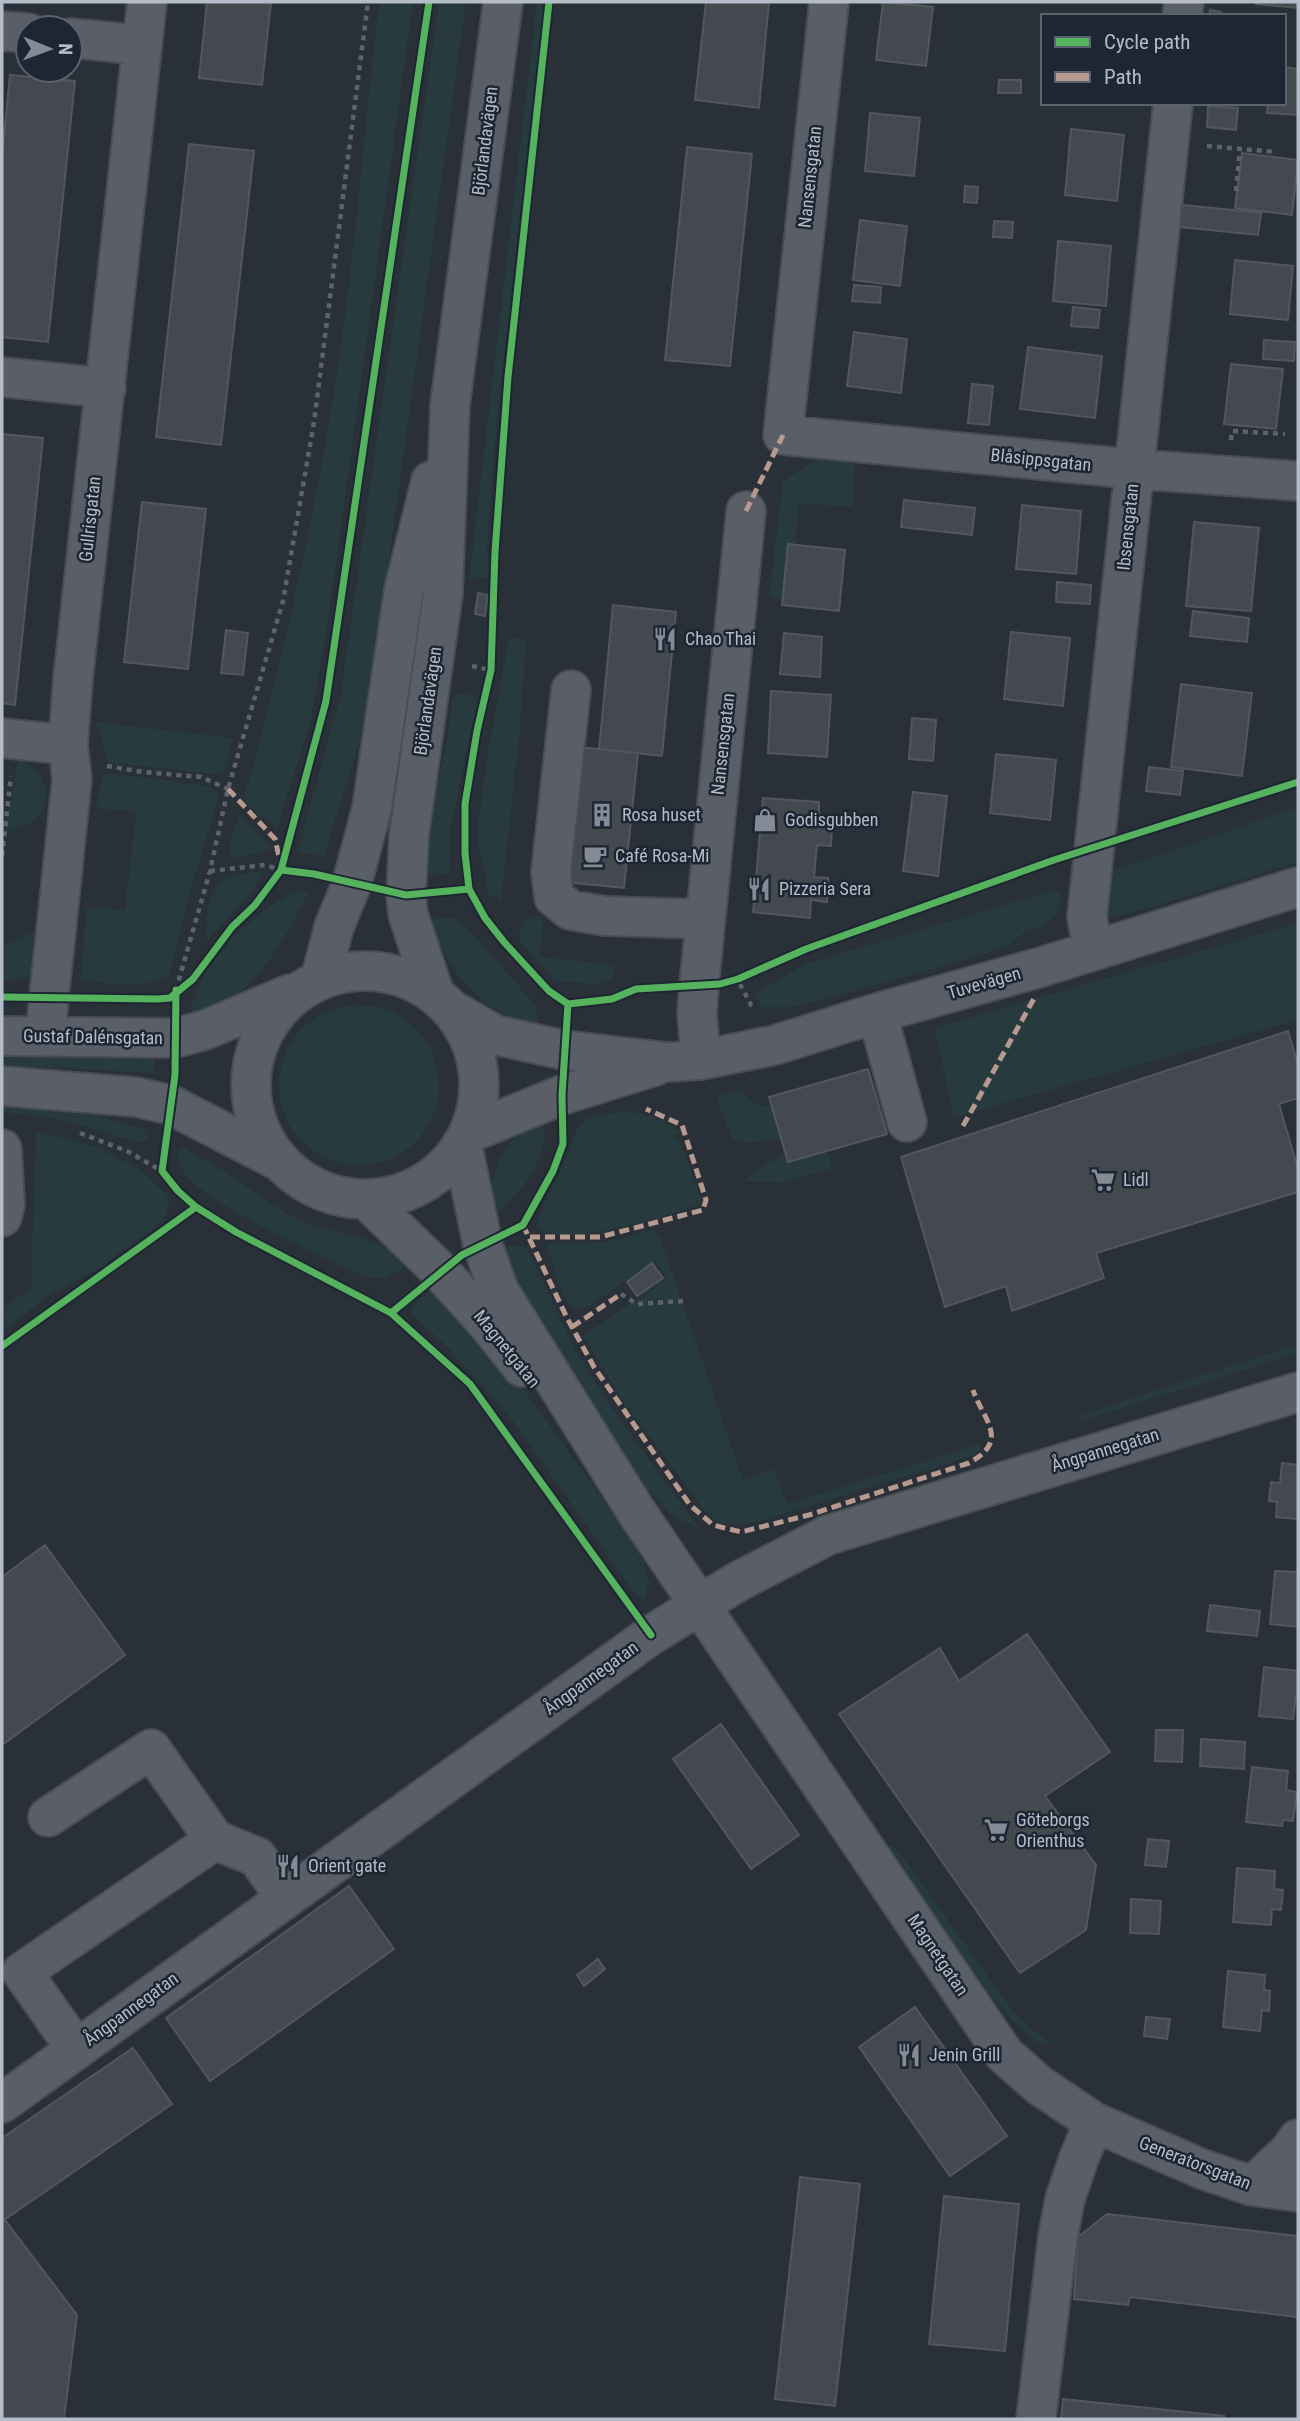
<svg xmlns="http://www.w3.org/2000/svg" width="1300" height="2421" font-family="'Roboto Condensed',sans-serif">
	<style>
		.green { fill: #273a3e }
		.building { fill: #444950; stroke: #52575f; stroke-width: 2 }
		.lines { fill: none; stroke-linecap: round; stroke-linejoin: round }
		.minor-casing { stroke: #484c53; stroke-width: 42 }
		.path { stroke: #5d636a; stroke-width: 4.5; stroke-dasharray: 5 5; stroke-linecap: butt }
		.minor { stroke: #5a5e66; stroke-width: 38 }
		.quiet { stroke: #b69a8f; stroke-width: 5; stroke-dasharray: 10 5; stroke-linecap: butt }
		.cycleway-casing { stroke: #1d2633; stroke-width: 11 }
		.cycleway { stroke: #56b35d; stroke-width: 7 }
		.labels { text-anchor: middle; stroke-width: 5; stroke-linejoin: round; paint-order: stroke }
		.street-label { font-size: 18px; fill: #b4bcc9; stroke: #1d2633 }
		.poi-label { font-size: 18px; fill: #b4bcc9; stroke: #1d2633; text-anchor: start }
	</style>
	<rect width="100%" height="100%" fill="#2a3038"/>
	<path class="green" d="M379,2h34l-85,620 -18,102 -33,104 -34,-26c42,-150 76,-302 98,-457 16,-114 25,-229 38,-343z
		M439,2h27l-94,681 -13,60 -35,113 -27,-4 43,-154z
		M537,2h8l-48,414 -10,128 1,33 -19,3z
		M819,458l36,2 -2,47 -54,-4 -4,42h-7l-6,53 -13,-1 14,-116z
		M509,638l16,1 1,6 -6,84 -19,172 -13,-7 -11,-61 10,-76z
		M454,693l24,3 -29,140 2,25 -2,13 -25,2 8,-75 11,-40z
		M96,722l136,16 -5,28 -6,8h-8l-98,-11 -7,-2z
		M18,759c22,8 37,32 22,55 -6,10 -24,14 -35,19z
		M108,773l100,13 11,9 -35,119 -15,63c-27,12 -59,7 -88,3l5,-73 39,3 11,-98 -40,-4 6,-31z
		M1298,807v55l-160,49 -26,6 -7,-2 -2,-41z
		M239,814l33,33 -12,6 -29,5v-17z
		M263,871l-13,24 -43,45c0,-17 -1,-45 14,-58 9,-8 30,-9 42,-11z
		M300,890l8,4c-21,38 -41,81 -78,105 -12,8 -27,12 -40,18 3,-47 67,-112 110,-127z
		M1052,891h7l1,15 -5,10 -11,9 -18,6 -18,15 -74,23 -140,38h-32l-9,-12 52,-31z
		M537,915l4,1c5,14 -2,26 0,41l74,8 -2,13 -16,6 -42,-3 -35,-40 1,-19z
		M454,917l21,19 61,70 2,18c-31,5 -76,-39 -90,-64 -8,-13 -12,-27 -17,-41z
		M1298,923v97l-344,97 -20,-89z
		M35,932l3,4 -3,38 -11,5 -22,1v-35z
		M279 1085a80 80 0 1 1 160 0a80 80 0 1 1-160 0Z
		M2,1047l152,7 1,19 -153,-8z
		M740,1090l14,13 18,5 9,31 -30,4 -12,-1 -7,-5 -14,-33 1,-8z
		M2,1107l92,8 50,14 4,8 -1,4 -6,2 -8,-2 -74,-22 -57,-7z
		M625,1111c21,3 40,7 55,22l-7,2 9,12 19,51v6c-32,12 -124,40 -156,28 -5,-2 -7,-8 -8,-13l24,-49 17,-42 9,-10z
		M545,1119c1,38 -17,67 -45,91l-5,3 -7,-4c5,-44 14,-72 57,-90z
		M36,1131l61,16 44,23 26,25 2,9 -2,8 -7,11 -59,44 -50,27 -49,37v-23l29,-20z
		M185,1148c13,9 28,16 42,25 23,15 43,33 68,45 40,20 78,12 114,47l-25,14 -19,-2c-36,-18 -170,-77 -184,-109 -2,-4 -3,-11 -4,-16l2,-3z
		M827,1151l5,17 -50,15 -38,-2 18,-15 23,-12 3,8z
		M654,1229l7,11 82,240 31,-11 13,35 193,-60 -1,7 -10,6 -215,66 -33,1 -17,-14 -79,-106 -42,-68 84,-58 -12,-18 -67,47 -15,2c-13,-12 -21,-48 -27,-66 42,2 67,0 108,-14z
		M523,1246l5,5 50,104 42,65 81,110 -31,-16 -25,-28 -27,-38 -88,-128 -33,-73z
		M436,1284l68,78 121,168c16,26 28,39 20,71l-13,-11 -118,-168 -67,-76 -33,-30 -3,-7z
		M1298,1344v9l-216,68 -2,-5 31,-11z
		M891,1844l11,12 108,151 19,20 24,17 -17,-1 -38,-38 -50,-67 -61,-89z"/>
	<path class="building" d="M207,2h64l-9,83 -63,-7z
		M706,2h63l-10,106 -64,-8z
		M883,2l50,5 -7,59 -50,-6z
		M1256,2h42v6l-42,-4z
		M1210,10l11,2v4h-12z
		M1284,67l14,2v46l-31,-2 1,-10h16z
		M10,75l65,6 -27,261 -46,-5v-181z
		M999,80h22v13h-23z
		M1208,106l30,2 -2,22 -29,-3z
		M870,113l50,5 -6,58 -49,-5z
		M1071,129l53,6 -7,66 -52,-6z
		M189,144l65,7 -33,294 -65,-8z
		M687,147l65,7 -22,212 -65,-6z
		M1242,153l56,7 -6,55 -57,-7z
		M965,186l13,1 -1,16 -13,-1z
		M1183,205l78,8 -3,22 -78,-8z
		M860,220l47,6 -7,60 -47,-6z
		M994,221l19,1 -1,16 -19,-1z
		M1058,241l53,5 -5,60 -53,-5z
		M1235,260l58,6 -5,54 -58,-6z
		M854,285l27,2 -1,16 -28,-2z
		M1073,307l27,3 -2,18 -27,-2z
		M854,332l53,7 -6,54 -54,-7z
		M1264,340l31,2 -1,19 -31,-2z
		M1028,347l74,9 -7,62 -75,-9z
		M1231,364l52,5 -7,60 -52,-5z
		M972,384l21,2 -4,39 -21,-2z
		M2,434l41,4 -28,267 -13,-2z
		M904,500l71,8 -3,27 -71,-8z
		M142,502l64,7 -18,160 -64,-7z
		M1022,505l59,6 -5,63 -60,-5z
		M1194,522l65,6 -8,83 -65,-5z
		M788,544l57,6 -6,61 -57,-6z
		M1057,582l34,3 -1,19 -34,-2z
		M478,593l10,2 -3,21 -10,-2z
		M613,605l63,7 -14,144 -63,-7z
		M1193,611l56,7 -2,24 -57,-6z
		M226,630l22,3 -5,42 -22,-2z
		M1011,632l59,6 -7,68 -59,-7z
		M784,633l38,4 -2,40 -40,-3z
		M1181,684l71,9 -10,83 -71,-9z
		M771,691l60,4 -4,62 -59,-4z
		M912,718l24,2 -3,41 -24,-2z
		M578,747l60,6 -14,135 -59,-6z
		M996,754l60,6 -6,60 -60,-7z
		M1149,767l34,4 -3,24 -34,-4z
		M913,792l34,4 -9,80 -35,-5z
		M763,798l56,4v21l13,2 -1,21 -14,-1 -3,32 14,1 -1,24 -16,-2 -1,18 -57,-6z
		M1288,1031l10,33v34l-19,6 19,65v23l-202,61 8,25 -92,33 -6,-25 -61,21 -44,-150z
		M868,1069l19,65 -99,28 -19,-65z
		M652,1263l11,15 -26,18 -10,-14z
		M1282,1463l16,2v54l-22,-2 1,-15 -8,-1 2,-19 9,1z
		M45,1545l80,110 -123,90v-168z
		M1275,1571l23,1v55l-28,-3z
		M1210,1605l50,6 -3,25 -50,-5z
		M1027,1634l83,118 -65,44 51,69 -10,65 -66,43 -181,-259 101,-66 19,33z
		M1264,1667l34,4v25l-2,-1 -3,24 -34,-3z
		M721,1724l78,111 -48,34 -78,-110z
		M1156,1730h27l-1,32 -27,-1z
		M1201,1739l44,3 -1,27 -44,-3z
		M1252,1767l36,4 -2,19 11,2 -4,29 -10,-1 -1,6 -36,-4z
		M1148,1839l21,2 -3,26 -21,-2z
		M1237,1868l38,3 -1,18 9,1 -2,20 -9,-1 -1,16 -38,-3z
		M349,1886l45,63 -184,132 -44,-63z
		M1131,1899l30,2 -2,33 -29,-1z
		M598,1959l7,10 -21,17 -7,-11z
		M1228,1971l37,4 -1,15 6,1 -1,20 -7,-1 -2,21 -37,-4z
		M915,2007l92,129 -57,40 -91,-129z
		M1146,2017l24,2 -3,20 -23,-3z
		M133,2048l39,56 -168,116 -2,-4v-78z
		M800,2177l60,7 -25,222 -60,-7z
		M944,2196l75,8 -14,147 -76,-7z
		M1107,2214l191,22v81l-168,-20 -2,8 -54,-6 4,-62z
		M2,2216l75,99 -13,104h-62z
		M1063,2399l161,17v3h-163z"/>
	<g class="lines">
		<g class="minor-casing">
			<path id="minor" d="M829,2l-46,433 350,34 165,12
				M1182,16l2,-14
				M2,31l26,2
				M70,38l72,7
				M2,377l104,11
				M571,690l-20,182 3,25 16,13 35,6 100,3
				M2,738l66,7
				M1093,950l-6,-33 86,-814
				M251 1085a114 114 0 1 1 228 0a114 114 0 1 1-228 0Z
				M320,980l14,-53 18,-44 20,-75 32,-218 27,-109
				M434,993l-26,-79 -2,-19 3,-60 34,-242 7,-188 53,-403
				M452,1010l43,25 69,15 103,12 34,-2 74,-15 102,-32 161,-45 260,-81
				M877,1013l30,109
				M2,1036l174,2 29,-8 85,-36
				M45,1036l27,-257 -4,-34 5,-66 74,-677
				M701,1060l-4,-46 2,-28 47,-475
				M2,1086l134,11 35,8 110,57
				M469,1133l93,-38 93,-29
				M462,1144l21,102 16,45 137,220 368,543 35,31 55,37 108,47 50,17 46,6
				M2,1149l3,55 -3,13
				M366,1199l74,72 48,53 34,43
				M48,1817l103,-68 64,91 -193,132 54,77
				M215,1840l42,17 29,41
				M2,2103l649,-468 88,-54 89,-46 470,-143
				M1252,2186l37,-34 9,-13
				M1036,2419l22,-183 7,-37 14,-41 15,-36"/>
		</g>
		<path class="path" d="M1207,146l69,6
			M1236,191l4,-42
			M1231,440l1,-9 53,3
			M472,666l19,4
			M107,766l36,6 58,5 27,12
			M2,856l9,-80
			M210,871l55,-6 16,5
			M740,984l11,21 4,3
			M176,990l34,-119 18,-82 55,-188 31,-179 54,-420
			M80,1133l49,19 33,19
			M621,1294l16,10 47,-3"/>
		<use href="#minor" class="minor"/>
		<path class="quiet" d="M746,511l37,-76
			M228,789l47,50 5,22
			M963,1126l73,-131
			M523,1225l44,93 27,49 96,138 23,20 28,7 68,-17 160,-52c42,-23 14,-43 4,-73
			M530,1237h70l103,-27 3,-10 -24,-75 -36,-16
			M572,1327l49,-33"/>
		<g class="cycleway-casing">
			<path id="cycleway" d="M281,870l33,4 92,21 63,-6 16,29 19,24 45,49 19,13 44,-5 24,-10 84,-5 18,-5 68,-30 248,-89 244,-78
				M469,889l-4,-36v-49l12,-73 14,-61 4,-118 13,-175 41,-375
				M176,990l-1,85 -13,96 16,20 18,16 40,25 155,81 79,71 181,251
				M2,997l155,2 13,-1 23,-19 39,-52 23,-22 26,-35 45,-169 103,-699
				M391,1313l71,-58 61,-30 30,-54 10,-27 -1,-49 6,-91
				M2,1346l194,-139"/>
		</g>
		<use href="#cycleway" class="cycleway"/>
	</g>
	<defs>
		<g id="restaurant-bare" transform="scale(1.89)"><path d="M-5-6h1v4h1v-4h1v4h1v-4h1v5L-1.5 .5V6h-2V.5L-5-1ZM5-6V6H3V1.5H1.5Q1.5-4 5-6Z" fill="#848b96" stroke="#1d2633" stroke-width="2.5" paint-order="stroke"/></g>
		<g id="building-bare" transform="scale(1.89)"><path d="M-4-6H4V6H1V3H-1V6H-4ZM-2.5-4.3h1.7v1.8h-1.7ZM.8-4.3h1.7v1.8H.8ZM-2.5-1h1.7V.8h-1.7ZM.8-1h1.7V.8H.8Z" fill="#848b96" stroke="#1d2633" stroke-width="2.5" paint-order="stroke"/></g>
		<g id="shop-bare" transform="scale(1.89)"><path d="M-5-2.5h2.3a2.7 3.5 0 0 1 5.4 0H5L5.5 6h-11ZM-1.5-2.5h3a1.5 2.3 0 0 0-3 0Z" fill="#848b96" stroke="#1d2633" stroke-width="2.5" paint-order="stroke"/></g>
		<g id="cafe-bare" transform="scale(1.89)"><path d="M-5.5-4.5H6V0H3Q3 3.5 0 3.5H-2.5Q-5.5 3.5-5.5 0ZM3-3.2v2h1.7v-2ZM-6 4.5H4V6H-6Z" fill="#848b96" stroke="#1d2633" stroke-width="2.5" paint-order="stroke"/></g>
		<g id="supermarket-bare" transform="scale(1.89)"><path d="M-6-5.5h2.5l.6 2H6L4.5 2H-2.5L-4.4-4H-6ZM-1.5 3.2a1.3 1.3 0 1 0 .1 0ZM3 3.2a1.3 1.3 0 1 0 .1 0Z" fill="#848b96" stroke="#1d2633" stroke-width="2.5" paint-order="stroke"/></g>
	</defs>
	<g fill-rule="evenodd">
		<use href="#restaurant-bare" x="665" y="639"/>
		<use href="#building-bare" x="602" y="815"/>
		<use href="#shop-bare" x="765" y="820"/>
		<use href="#cafe-bare" x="595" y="856"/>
		<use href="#restaurant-bare" x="759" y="889"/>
		<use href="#supermarket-bare" x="1103" y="1180"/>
		<use href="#supermarket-bare" x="996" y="1830"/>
		<use href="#restaurant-bare" x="288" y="1866"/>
		<use href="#restaurant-bare" x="909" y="2055"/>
	</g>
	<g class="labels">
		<g class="street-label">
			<text transform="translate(485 141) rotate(-83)" y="6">Björlandavägen</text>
			<text transform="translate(810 177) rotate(-84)" y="6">Nansensgatan</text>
			<text transform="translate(1041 460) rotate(6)" y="6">Blåsippsgatan</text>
			<text transform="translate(90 519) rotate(-84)" y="6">Gullrisgatan</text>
			<text transform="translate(1128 527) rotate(-84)" y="6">Ibsensgatan</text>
			<text transform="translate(428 701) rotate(-82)" y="6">Björlandavägen</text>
			<text transform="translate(723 744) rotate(-84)" y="6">Nansensgatan</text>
			<text transform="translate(984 983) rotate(-16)" y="6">Tuvevägen</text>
			<text transform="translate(93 1037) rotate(1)" y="6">Gustaf Dalénsgatan</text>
			<text transform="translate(507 1349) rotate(51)" y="6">Magnetgatan</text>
			<text transform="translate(1105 1450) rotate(-17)" y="6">Ångpannegatan</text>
			<text transform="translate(591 1678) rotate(-36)" y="6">Ångpannegatan</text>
			<text transform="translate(938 1955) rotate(56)" y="6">Magnetgatan</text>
			<text transform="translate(131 2009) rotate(-36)" y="6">Ångpannegatan</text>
			<text transform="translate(1195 2163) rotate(21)" y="6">Generatorsgatan</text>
		</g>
		<g class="poi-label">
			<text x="685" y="645">Chao Thai</text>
			<text x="622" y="821">Rosa huset</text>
			<text x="785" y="826">Godisgubben</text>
			<text x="615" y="862">Café Rosa-Mi</text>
			<text x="779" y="895">Pizzeria Sera</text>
			<text x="1123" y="1186">Lidl</text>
			<text x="1016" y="1826">Göteborgs<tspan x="1016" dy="21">Orienthus</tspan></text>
			<text x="308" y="1872">Orient gate</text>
			<text x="929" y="2061">Jenin Grill</text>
		</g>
	</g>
	<rect width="1300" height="2421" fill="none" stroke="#b4bcc9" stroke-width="7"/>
	<rect x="1041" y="14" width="245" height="91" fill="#1d2633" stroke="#59626f" stroke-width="2"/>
	<rect x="1055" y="37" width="35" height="10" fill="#56b35d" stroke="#59626f" stroke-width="2"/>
	<text x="1104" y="49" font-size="21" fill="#b4bcc9">Cycle path</text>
	<rect x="1055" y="72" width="35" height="10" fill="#b69a8f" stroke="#59626f" stroke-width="2"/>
	<text x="1104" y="84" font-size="21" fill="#b4bcc9">Path</text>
	<g transform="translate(49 49) rotate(91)"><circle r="33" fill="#1d2633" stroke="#59626f" stroke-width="2"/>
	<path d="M0-5L12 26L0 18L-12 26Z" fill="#848b96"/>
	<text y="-10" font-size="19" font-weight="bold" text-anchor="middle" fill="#b4bcc9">N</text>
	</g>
</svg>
